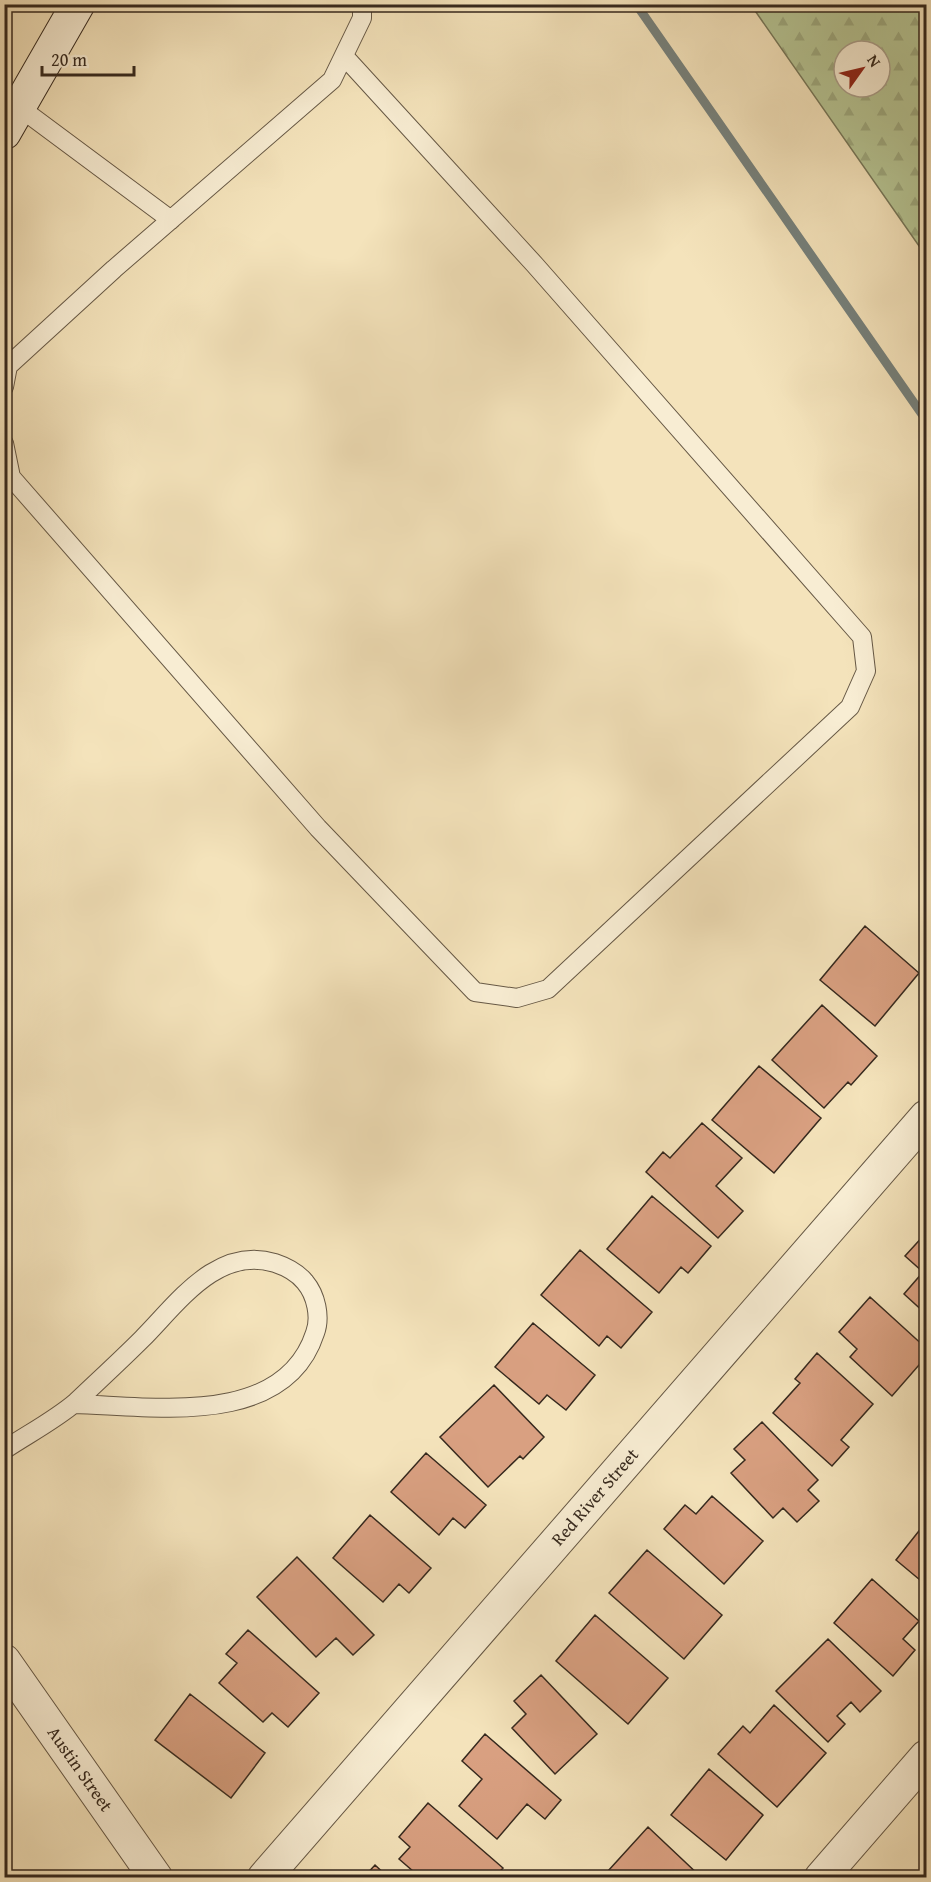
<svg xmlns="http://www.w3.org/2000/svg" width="931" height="1882" font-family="'Gentium Book Plus',serif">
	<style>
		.forest { fill: url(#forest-firs); stroke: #767759; stroke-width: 1.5; fill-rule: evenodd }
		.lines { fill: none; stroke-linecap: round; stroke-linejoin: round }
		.stream { stroke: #76817c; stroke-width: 9 }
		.building { fill: #d9a081; stroke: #36291e; stroke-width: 1.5 }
		.service-casing { stroke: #665845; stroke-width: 20 }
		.minor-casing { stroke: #665845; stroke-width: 35 }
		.secondary-casing { stroke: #36291e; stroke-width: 35 }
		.service { stroke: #f8edd3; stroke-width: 18 }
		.minor { stroke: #f8edd3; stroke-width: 33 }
		.secondary { stroke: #f8edd3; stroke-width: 33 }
		.labels { text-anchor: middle; stroke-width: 6; stroke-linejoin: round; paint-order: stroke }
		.street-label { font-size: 18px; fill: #36291e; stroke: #f8edd3 }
	</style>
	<defs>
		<pattern id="forest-firs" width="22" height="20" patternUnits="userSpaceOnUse" patternTransform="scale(1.5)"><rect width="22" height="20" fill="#b6c594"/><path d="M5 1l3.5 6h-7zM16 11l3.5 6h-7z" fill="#9da97f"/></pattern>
	</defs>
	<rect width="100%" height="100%" fill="#f4e3bb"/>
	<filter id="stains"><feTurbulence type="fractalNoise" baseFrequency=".00333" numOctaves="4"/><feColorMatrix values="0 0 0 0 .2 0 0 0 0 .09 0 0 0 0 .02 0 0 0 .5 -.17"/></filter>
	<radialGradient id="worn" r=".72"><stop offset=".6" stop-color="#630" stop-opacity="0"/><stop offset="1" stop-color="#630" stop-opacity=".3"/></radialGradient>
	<path class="forest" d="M751,5h175v251zM844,51h36v36h-36z"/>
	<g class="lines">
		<path class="stream" d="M636,4l290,416"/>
	</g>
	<path class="building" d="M865,926l54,47 -44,53 -55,-46z
		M822,1005l55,51 -26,29 -3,-3 -24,26 -52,-48z
		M759,1066l62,52 -47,55 -62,-53z
		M702,1123l40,35 -26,28 27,25 -25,27 -72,-66 17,-20 7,6z
		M652,1196l59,50 -23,27 -7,-6 -22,26 -52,-44z
		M925,1234l1,1v79l-22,-20 19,-22 -18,-16z
		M580,1250l72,62 -31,36 -14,-12 -8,10 -58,-51z
		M870,1297l56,51v9l-34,39 -42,-39 7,-8 -18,-17z
		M533,1323l62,52 -29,35 -19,-15 -8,9 -44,-37z
		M817,1353l56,51 -32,36 8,7 -17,19 -59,-53 27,-30 -5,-4z
		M494,1385l50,52 -21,22 -3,-3 -32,31 -48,-50z
		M762,1422l56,58 -10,10 11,11 -22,21 -14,-14 -10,10 -42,-45 14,-13 -11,-11z
		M426,1453l60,52 -21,23 -12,-10 -14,17 -48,-43z
		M712,1496l51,45 -39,43 -60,-55 21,-24 11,9z
		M370,1515l61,53 -22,25 -10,-9 -16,18 -50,-44z
		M926,1522v63l-30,-25z
		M647,1550l75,65 -38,44 -75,-66z
		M297,1557l77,78 -21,20 -17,-17 -20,19 -59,-60z
		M872,1579l47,42 -16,18 12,11 -22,26 -59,-53z
		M595,1615l73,63 -40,46 -72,-63z
		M248,1630l71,63 -31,34 -16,-14 -9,9 -44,-39 18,-20 -11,-9z
		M828,1639l53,52 -21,21 -9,-10 -14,14 8,8 -17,18 -52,-51z
		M541,1675l56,59 -42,40 -43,-46 14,-14 -12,-13z
		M190,1694l75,59 -34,45 -76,-58z
		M774,1705l52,48 -49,54 -59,-53 25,-28 7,7z
		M485,1734l76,66 -16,19 -18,-15 -30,35 -38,-33 23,-27 -20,-18z
		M709,1769l54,46 -37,45 -55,-45z
		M428,1803l75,65 -9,10h-73l-22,-19 11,-12 -11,-10z
		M648,1827l54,51h-87l-7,-7z
		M375,1865l14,13h-26z"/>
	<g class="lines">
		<g class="service-casing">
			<path id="service" d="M19,107l152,113
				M4,387l4,-21 106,-97 218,-189 30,-62v-14
				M4,443l7,34 307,351 157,164 42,6 31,-9 302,-282 16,-36 -4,-34 -327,-372 -191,-209
				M4,1450c24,-16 51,-30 72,-48 22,-21 45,-42 66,-63 35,-35 75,-94 133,-76 12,4 22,9 30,19 11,13 16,35 10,51 -31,96 -164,73 -241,71"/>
		</g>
		<g class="minor-casing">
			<path id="minor" d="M4,1661l152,217
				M264,1878l662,-761
				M821,1878l105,-121"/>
		</g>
		<g class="secondary-casing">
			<path id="secondary" d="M4,133l74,-129"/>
		</g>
		<use href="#service" class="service"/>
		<use href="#minor" class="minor"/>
		<use href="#secondary" class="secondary"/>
	</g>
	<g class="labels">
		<g class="street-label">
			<text transform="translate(595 1497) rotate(-49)" y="6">Red River Street</text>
			<text transform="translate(80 1769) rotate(55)" y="6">Austin Street</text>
		</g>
	</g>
	<rect width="931" height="1882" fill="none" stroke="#f4e3bb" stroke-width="24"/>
	<rect x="6" y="6" width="919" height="1870" fill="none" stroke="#36291e" stroke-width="3"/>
	<rect x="12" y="12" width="907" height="1858" fill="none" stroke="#36291e" stroke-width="1.5"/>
	<g transform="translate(862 69) rotate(56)"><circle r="28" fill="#f8edd3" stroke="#aa9f8b" stroke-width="1.5"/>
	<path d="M0-4.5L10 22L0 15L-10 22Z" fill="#8f2418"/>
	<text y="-9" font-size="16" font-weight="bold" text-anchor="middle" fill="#36291e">N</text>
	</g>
	<path d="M42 66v9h92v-9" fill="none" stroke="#36291e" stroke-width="3"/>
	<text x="51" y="66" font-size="18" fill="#36291e" stroke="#f8edd3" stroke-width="4.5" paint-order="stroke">20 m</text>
	<rect width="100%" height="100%" filter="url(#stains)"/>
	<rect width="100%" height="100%" fill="url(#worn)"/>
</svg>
